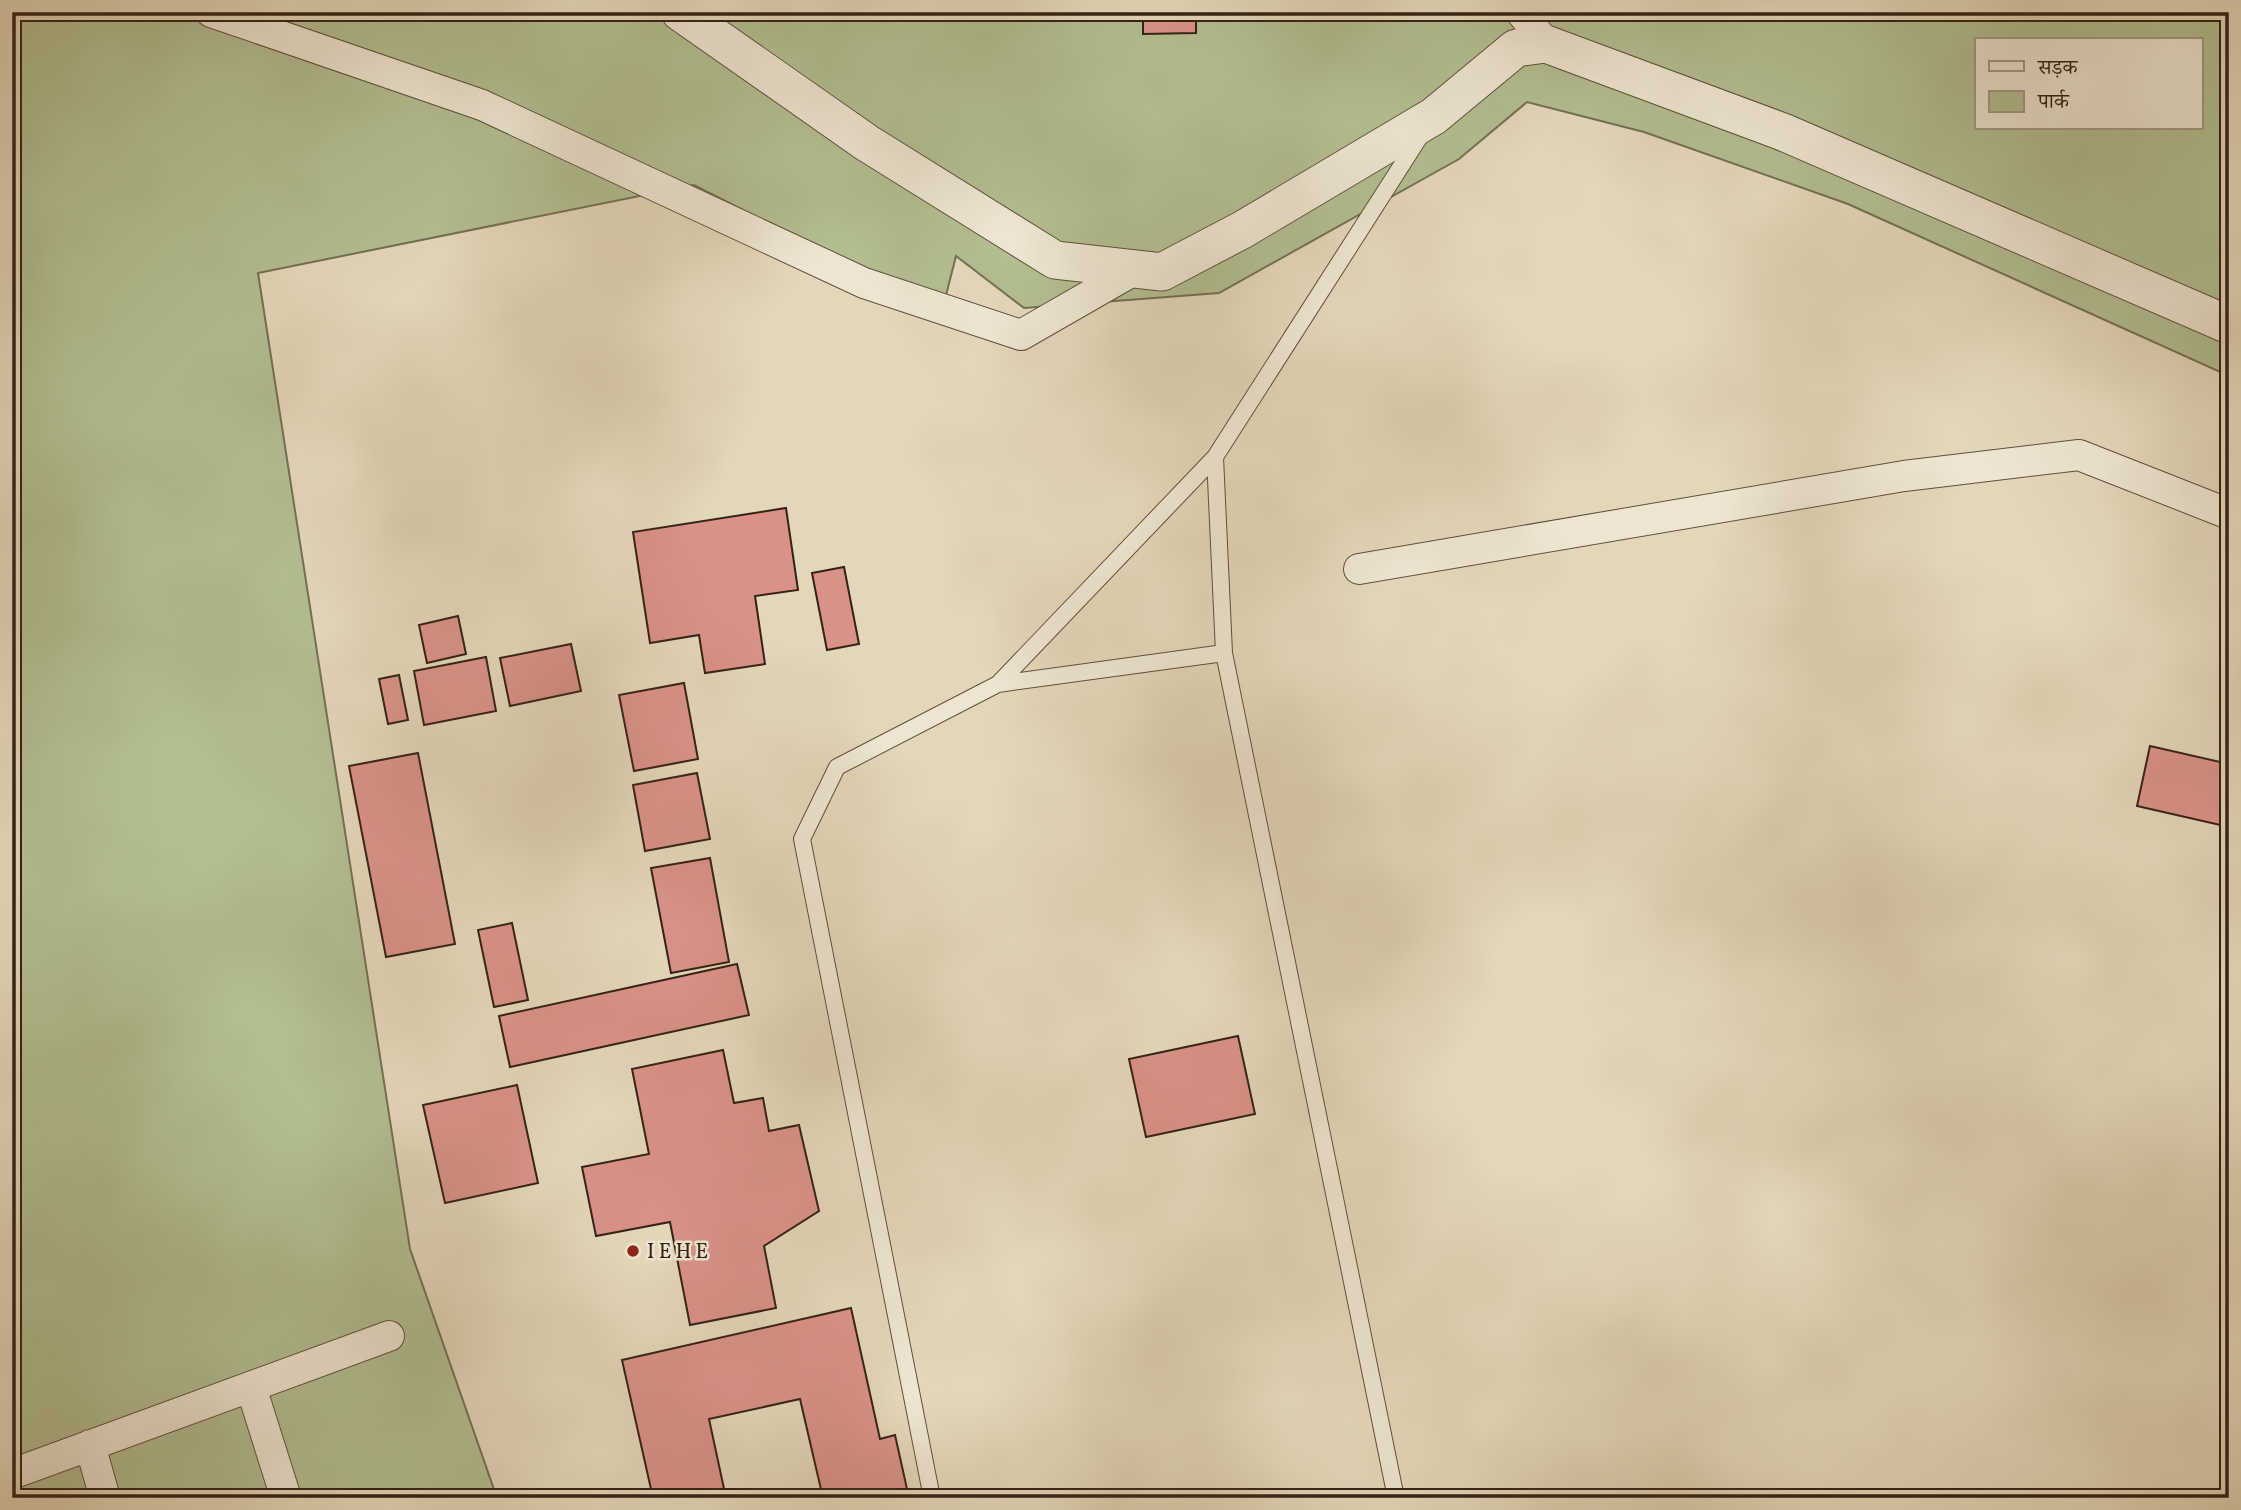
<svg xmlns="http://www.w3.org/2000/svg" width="2241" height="1510" font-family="Vollkorn,'Noto Serif Devanagari',serif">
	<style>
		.green { fill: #b2be90; stroke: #747053; stroke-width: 2; fill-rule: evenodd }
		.building { fill: #da9288; stroke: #352216; stroke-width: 2 }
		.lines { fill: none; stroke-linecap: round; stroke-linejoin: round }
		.service-casing { stroke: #604f3f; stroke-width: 18 }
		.minor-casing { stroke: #604f3f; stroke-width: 32 }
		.tertiary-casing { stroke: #604f3f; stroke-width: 39 }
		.service { stroke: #ede5d2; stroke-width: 16 }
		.minor { stroke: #ede5d2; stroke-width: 30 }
		.tertiary { stroke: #ede5d2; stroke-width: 37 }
		.poi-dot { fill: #8f2418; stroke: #ede5d2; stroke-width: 2.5 }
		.labels { text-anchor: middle; stroke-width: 5; stroke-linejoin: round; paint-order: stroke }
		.poi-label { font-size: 21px; fill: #352216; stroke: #ede5d2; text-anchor: start }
	</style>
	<rect width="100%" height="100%" fill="#e3d7b9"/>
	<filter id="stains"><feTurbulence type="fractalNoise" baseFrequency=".00286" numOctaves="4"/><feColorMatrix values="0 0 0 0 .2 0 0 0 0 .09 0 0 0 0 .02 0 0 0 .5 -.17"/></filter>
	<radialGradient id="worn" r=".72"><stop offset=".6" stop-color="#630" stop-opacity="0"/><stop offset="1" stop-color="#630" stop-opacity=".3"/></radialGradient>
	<path class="green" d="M12,12h2217v364l-381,-172 -204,-72 -117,-30 -68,57 -240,134 -195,15 -68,-52 -14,55 -248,-126 -436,88 152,976 87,249h-485zM1977,40h224v88h-224z"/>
	<path class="building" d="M1143,12h104v9h-51v12l-53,1z
		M786,508l12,82 -43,6 10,68 -60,9 -6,-38 -49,8 -17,-111z
		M844,567l15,77 -32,6 -15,-77z
		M458,616l8,38 -39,9 -8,-38z
		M571,644l10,47 -71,15 -10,-48z
		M486,657l10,54 -72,14 -10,-54z
		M399,675l9,45 -20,4 -9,-45z
		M684,683l14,76 -64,12 -15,-76z
		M2150,746l79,18v63l-92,-21z
		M418,753l37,191 -69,13 -37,-191z
		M697,773l13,66 -65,12 -12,-66z
		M710,858l19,104 -58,11 -20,-105z
		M512,923l16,77 -34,7 -16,-77z
		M737,964l12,51 -239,52 -11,-51z
		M1238,1036l17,78 -109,23 -17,-78z
		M723,1050l11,53 29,-5 6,33 30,-6 20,86 -55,35 12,62 -86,17 -20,-103 -74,14 -14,-69 67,-13 -17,-85z
		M517,1085l21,98 -93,20 -22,-98z
		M851,1308l29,131 15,-4 14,63h-86l-23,-99 -91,20 17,79h-73l-31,-138z"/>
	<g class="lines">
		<g class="service-casing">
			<path id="service" d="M1215,457l9,196 172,845
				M998,684l226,-31
				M932,1498l-130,-659 35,-72 161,-83 217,-227 206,-322"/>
		</g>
		<g class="minor-casing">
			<path id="minor" d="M211,12l271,93 382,178 157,52 115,-66
				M1521,12l25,32
				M1359,569l545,-93 175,-21 150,59
				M251,1387l35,111
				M90,1445l15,53
				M12,1474l377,-138"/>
		</g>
		<g class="tertiary-casing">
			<path id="tertiary" d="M680,12l187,131 188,117 107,12 80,-42 192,-114 82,-68 30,-4 237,88 446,193"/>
		</g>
		<use href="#service" class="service"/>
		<use href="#minor" class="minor"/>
		<use href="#tertiary" class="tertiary"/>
	</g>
	<circle class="poi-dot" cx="633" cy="1251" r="7"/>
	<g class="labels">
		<g class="poi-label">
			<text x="647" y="1258">I E H E</text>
		</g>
	</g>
	<rect width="2241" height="1510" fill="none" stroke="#e3d7b9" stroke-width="42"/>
	<rect x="14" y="14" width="2213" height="1482" fill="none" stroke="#352216" stroke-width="3.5"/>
	<rect x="21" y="21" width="2199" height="1468" fill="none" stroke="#352216" stroke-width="2"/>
	<rect x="1975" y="38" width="228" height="91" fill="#ede5d2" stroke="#a39787" stroke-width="2"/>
	<rect x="1989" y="61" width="35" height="10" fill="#ede5d2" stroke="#a39787" stroke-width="2"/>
	<text x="2038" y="74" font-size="21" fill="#352216">सड़क</text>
	<rect x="1989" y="91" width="35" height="21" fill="#b2be90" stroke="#a39787" stroke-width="2"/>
	<text x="2038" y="108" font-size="21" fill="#352216">पार्क</text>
	<rect width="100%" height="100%" filter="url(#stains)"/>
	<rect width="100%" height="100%" fill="url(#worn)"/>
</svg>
